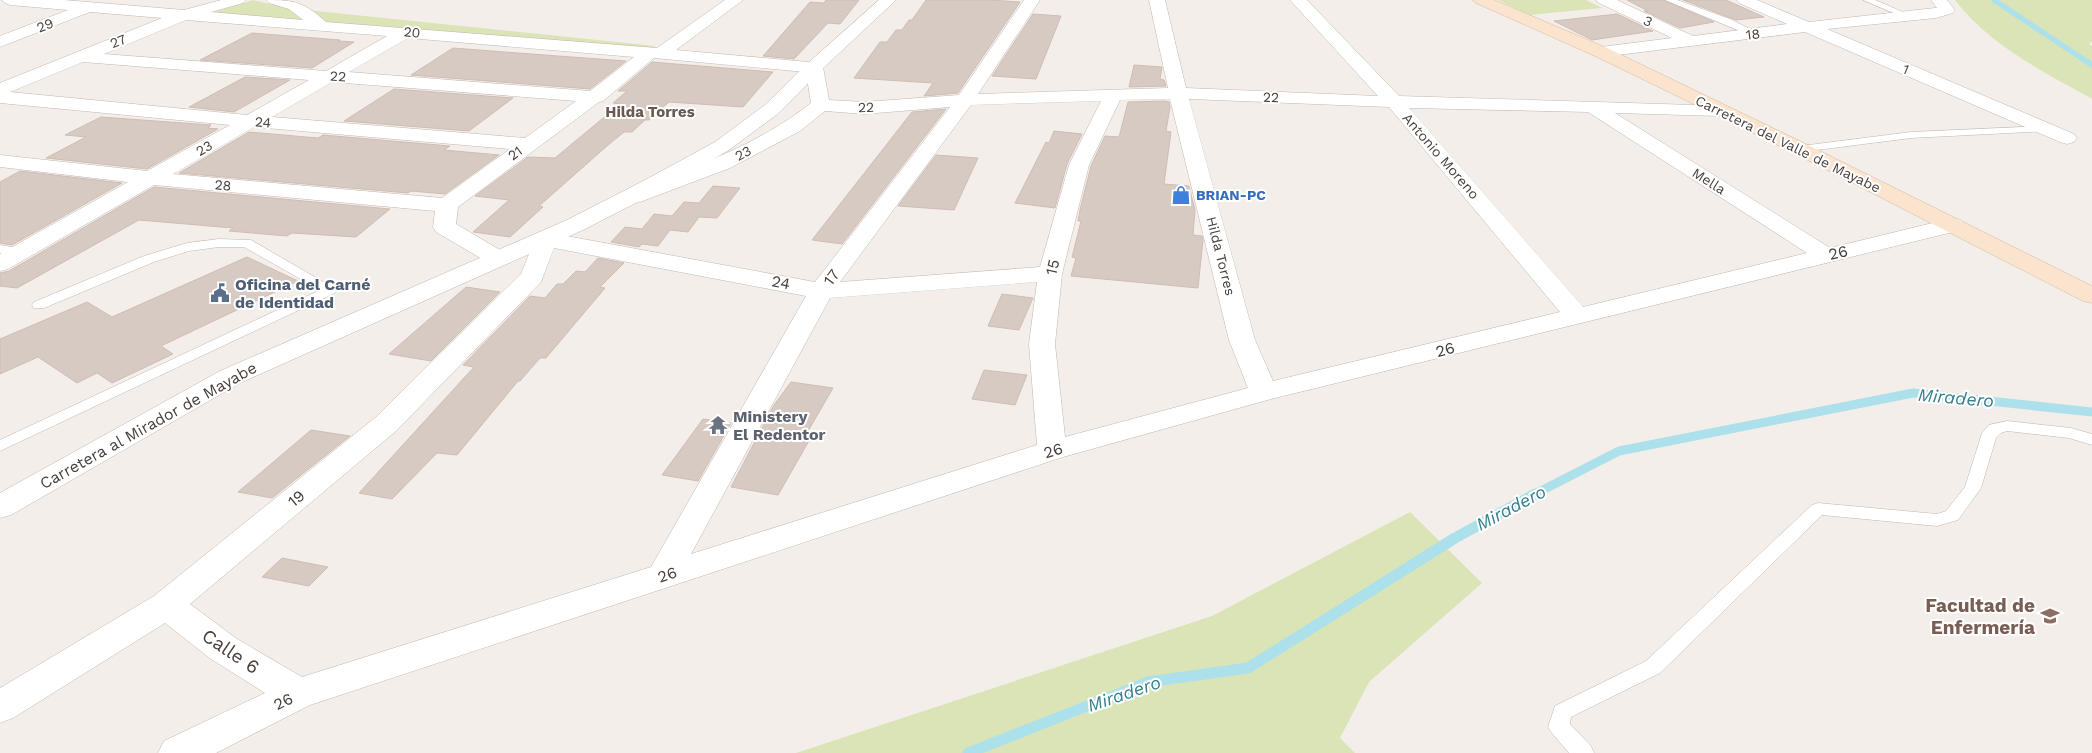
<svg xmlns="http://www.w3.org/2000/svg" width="2092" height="753" font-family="'Work Sans',sans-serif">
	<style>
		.green { fill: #dbe4b6 }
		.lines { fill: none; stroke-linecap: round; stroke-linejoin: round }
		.stream-far2 { stroke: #ace1eb; stroke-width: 5.5 }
		.stream-far1 { stroke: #ace1eb; stroke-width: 9 }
		.stream { stroke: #ace1eb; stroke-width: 11 }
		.building { fill: #d7cac3; stroke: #cfbdb4 }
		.service-casing { stroke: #c1b7b0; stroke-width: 1 }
		.minor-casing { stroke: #c1b7b0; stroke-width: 1 }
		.tertiary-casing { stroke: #c1b7b0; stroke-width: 1 }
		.secondary-casing { stroke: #d2b89f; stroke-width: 1 }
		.service { fill: #fff; fill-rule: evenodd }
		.minor { fill: #fff; fill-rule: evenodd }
		.tertiary { fill: #fff; fill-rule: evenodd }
		.secondary { fill: #fae4cd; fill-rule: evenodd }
		.labels { text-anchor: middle; stroke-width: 4; stroke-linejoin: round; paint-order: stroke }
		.far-street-label { font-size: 14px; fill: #473e39; stroke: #fff }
		.far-shop-label { font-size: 14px; font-weight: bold; fill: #366cbe; stroke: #fff; text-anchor: start }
		.far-neighbourhood-label { font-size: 15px; font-weight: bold; fill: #695951; stroke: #fff }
		.street-label { font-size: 16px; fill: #473e39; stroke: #fff }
		.service-label { font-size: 16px; font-weight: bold; fill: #4e5e75; stroke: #fff; text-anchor: start }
		.worship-label { font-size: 16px; font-weight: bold; fill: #5b616d; stroke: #fff; text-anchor: start }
		.water-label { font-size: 18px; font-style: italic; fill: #327d8c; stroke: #fff }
		.near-education-label { font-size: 19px; font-weight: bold; fill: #785e54; stroke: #fff; text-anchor: end }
		.near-street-label { font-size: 19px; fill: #473e39; stroke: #fff }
	</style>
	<rect width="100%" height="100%" fill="#f4eeea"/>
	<path class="green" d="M253,0l34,8 368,38 -2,3 -445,-35z
		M1498,0h88l16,8 -73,7z
		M1955,0h137v41l-3,3 3,2v53c-48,-27 -103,-54 -137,-99z
		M1410,512l72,71 -113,99 -29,56 15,15h-559l416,-137z"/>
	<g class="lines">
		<path class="stream-far2" d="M1994,0l98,65"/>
		<path class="stream-far1" d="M1533,495l86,-44 294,-58 179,19"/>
		<path class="stream" d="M968,753l180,-71 100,-14 207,-130 80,-44"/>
	</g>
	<path class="building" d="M826,0h33l-19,24 -12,-1 -34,36 -31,-3 47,-54 14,1z
		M926,0h64l30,2 -62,91 -34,3 9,-13 -79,-5 26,-36h7l9,-12h6l7,-10h3z
		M1627,0h36l51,22 -34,6 -36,-17h4z
		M1683,0h43l38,17 -28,3z
		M1033,14l28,2 -25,63 -44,-3z
		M1617,14l36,17 -61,9 -38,-19z
		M252,33l88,7 -2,1 16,1 -42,26 -112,-8z
		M453,48l65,5 108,8 -36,28 -179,-14z
		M652,62l121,10 -30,35 -74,-5 -20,18h-4l-13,12h-8l-17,14 -68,60 4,1 -33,30 -37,-5 36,-32 -34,-4 53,-39 27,1 65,-54 -7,-1 14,-12h-9z
		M1134,65l28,2 -2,12 4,1 2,6 -37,1z
		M245,77l45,3 -56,32 -45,-5z
		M394,89l119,9 -44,33 -125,-10z
		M1165,101l4,1 1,5 -4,24 5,1 -7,52 25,2 6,24 -2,25 9,1 1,4 -5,48 -127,-12 5,-18 -4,-1 9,-36h-3l2,-11 11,-44 14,-30 14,1 9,-35z
		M946,109l-104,135 -30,-4 100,-128z
		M101,117l110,8 -3,3 10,1 -71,40 -101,-11 40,-21 -21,-2z
		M1054,131l28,3 -15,30 -12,44 -40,-5 31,-61 3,1z
		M249,132l69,6 5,-3 127,11 -6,4 55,5 -54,39 -34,-3 -3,2 -229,-20z
		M936,155l42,3 -24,52 -56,-4z
		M20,171l102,12 -110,62 -12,-2v-61z
		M713,186l27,2 -23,30 -18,-1 -11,15 -18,-2 -12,16 -16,-2 -3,3 -28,-5 14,-15 17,2 12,-15 18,2 12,-14 15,1z
		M154,187l236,22 -34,28 -64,-4 -5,3 -58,-5 4,-3 -94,-8 -122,68 -17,-2v-13l9,-2z
		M247,257l51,24 -137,65 12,8 -61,29 -15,-10 -20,10 -39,-26 -38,17v-35l87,-37 25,15z
		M598,258l26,5 -24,24 5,1 -59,70h-6l-20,23h-2l-61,74 -20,-2 -45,46 -33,-6 115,-126 -11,-2 67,-69 15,2 12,-14h6l13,-13 9,1z
		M466,287l34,5 -69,69 -42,-7z
		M1002,294l31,4 -14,32 -31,-4z
		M984,370l43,5 -12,30 -43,-6z
		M791,382l42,6 -29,50 6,1 -32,56 -47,-8 43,-82z
		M703,419l28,4 -33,58 -36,-6z
		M311,430l39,6 -78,62 -34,-6z
		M282,558l46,9 -19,19 -47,-9z"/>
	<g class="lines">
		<g class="service-casing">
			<path id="service" d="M1665,0h12l53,19 30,15 -2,2h-6z
				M1863,0h12l35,15 -7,2z
				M2046,126l5,3 -1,2 -139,7 -110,14 -6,-3 6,-3 110,-14z
				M219,239l32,1 86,50 -2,3 -335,158v-11l320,-150 -76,-43h-25l-30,4 -35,11 -110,46h-10l-2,-3 2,-3 110,-46 43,-13z
				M0,245l25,4 1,3 -6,4 -20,-3z
				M2007,421l64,7 21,6v11l-23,-7 -62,-7 -6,2 -5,5 -15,50 -23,32 -21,6 -115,-11 -162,158 -89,44 -1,7 21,22 3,7h-25l-17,-20 -4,-6 7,-21 91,-45 166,-156 6,-2 119,11 9,-3 19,-24 17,-54 7,-8z"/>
		</g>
		<g class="minor-casing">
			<path id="minor" d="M2,0h62l120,10 37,-10h25l-3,3 -32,9 92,8 -14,-11 -20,-6 -3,-3c29,0 38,2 60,22l331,26 68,-48h18l-67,50 144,13 3,4 6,33 35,2 95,-7 65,-95h16l-62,94 190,-6 -19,-88h16l21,88 192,8 -88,-96h17l92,96 328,10 3,4 -3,4 -7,2 -105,-3 215,135 123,-30 8,2 3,5 -3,5 -690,169 -208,58 -753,248 -94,48h-58l6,-12 101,-48 -54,-34 -46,-36 -152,95 -13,5v-35l154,-92 222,-179 145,-143 16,-40 8,-2 270,50 135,-175 -86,7 -39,-3 -25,20 -70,37 -90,34 -8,-2 -3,-5 3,-5c63,-23 126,-45 179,-87l-5,-31 -152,-14 -51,43 -4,1 -141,105 -2,17 49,29 4,5 -4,5 -8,2 -8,-2 -53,-31 -3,-5 2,-16 -281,-26 -146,84 -8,2v-17l128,-72 -128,-15v-12l147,16 83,-46 -230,-22v-20l162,-65 -72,-6 -90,35v-11l68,-26 -58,-5 -5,-2zM186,20l201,16 -61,35 -222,-17zM408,38l226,19 -44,34 -241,-19zM83,62l226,18 -62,35 -237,-23zM332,82l244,19 -51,37 -253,-21zM1170,99l59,241 19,48 -183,49 -10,-93 7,-70 27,-109 31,-65zM1189,99l200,8 171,205 -287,69 -18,-41zM1101,101l-32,64 -29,102 -200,15 131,-177zM1409,108l179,4 219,141 -224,54zM254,127l256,22 -68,49 -269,-24zM554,248l252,48 -155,271 -349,110 -65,-38 -47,-35 206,-173 145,-149zM1037,282l-8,62 8,101 -346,109 139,-256z
				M1596,0h21l76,36 94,-12 -48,-21 -3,-3h21l52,22 126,-14h2l-6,-8h16l8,10 -2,3 -17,5 -109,11 247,105 3,4 -3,4 -7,2 -7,-2 -255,-110 -204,25 -6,-1 -3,-4 3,-4 6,-1 71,-9 -73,-35z"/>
		</g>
		<g class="tertiary-casing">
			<path id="tertiary" d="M879,0h17l-76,71 -41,42 -50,37 -66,39 -80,41 -343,153 -229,132 -11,3v-25l220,-122 347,-151 80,-41 68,-37 50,-37 43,-42z"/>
		</g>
		<g class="secondary-casing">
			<path id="secondary" d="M1473,0h21l113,48 201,97 284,141v17l-9,-2 -289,-148 -199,-97 -119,-53z"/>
		</g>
		<use href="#service" class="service"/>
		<use href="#minor" class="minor"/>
		<use href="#tertiary" class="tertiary"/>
		<use href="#secondary" class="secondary"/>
	</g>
	<defs>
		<g id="shop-bare" transform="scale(1.5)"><path d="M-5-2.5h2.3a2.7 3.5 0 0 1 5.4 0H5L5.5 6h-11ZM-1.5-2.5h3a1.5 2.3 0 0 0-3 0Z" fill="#3f7fe0" stroke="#fff" stroke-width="2.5" paint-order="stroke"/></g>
		<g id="civic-bare" transform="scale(1.5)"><path d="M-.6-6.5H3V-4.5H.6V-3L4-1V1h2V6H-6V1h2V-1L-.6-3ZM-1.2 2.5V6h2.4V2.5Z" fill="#5c6f8a" stroke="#fff" stroke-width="2.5" paint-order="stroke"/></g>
		<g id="temple-bare" transform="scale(1.5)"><path d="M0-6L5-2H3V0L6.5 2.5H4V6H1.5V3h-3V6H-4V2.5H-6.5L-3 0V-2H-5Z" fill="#6b7280" stroke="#fff" stroke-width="2.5" paint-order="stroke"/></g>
		<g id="university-bare" transform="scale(1.5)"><path d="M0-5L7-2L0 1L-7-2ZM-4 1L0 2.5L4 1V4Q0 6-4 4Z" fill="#8d6e63" stroke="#fff" stroke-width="2.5" paint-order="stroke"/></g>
	</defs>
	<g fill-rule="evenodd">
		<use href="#shop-bare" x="1181" y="195"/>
		<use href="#civic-bare" x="220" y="293"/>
		<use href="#temple-bare" x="718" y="425"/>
		<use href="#university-bare" x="2050" y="616"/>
	</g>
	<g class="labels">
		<g class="far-street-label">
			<text transform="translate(1648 21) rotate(25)" y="5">3</text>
			<text transform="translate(45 25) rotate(-21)" y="5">29</text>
			<text transform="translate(412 32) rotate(5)" y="5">20</text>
			<text transform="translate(1753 34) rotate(-7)" y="5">18</text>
			<text transform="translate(118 41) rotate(-22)" y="5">27</text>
			<text transform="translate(1906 69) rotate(23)" y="5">1</text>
			<text transform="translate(338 76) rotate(4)" y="5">22</text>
			<text transform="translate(1271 97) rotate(2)" y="5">22</text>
			<text transform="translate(866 107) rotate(-1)" y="5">22</text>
			<text transform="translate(263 122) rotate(5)" y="5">24</text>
			<text transform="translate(1788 144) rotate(26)" y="5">Carretera del Valle de Mayabe</text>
			<text transform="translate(204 148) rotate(-30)" y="5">23</text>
			<text transform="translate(515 153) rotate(-37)" y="5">21</text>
			<text transform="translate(743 153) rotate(-28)" y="5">23</text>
			<text transform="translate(1441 156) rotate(49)" y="5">Antonio Moreno</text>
			<text transform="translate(1709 181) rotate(32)" y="5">Mella</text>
			<text transform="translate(223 185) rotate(5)" y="5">28</text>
			<text transform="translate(1221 256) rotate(76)" y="5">Hilda Torres</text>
		</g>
		<g class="far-shop-label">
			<text x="1196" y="200">BRIAN-PC</text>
		</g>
		<g class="far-neighbourhood-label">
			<text x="650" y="117">Hilda Torres</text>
		</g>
		<g class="street-label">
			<text transform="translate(1838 252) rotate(-13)" y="6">26</text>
			<text transform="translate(1052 267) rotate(-77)" y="6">15</text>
			<text transform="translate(831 277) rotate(-53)" y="6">17</text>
			<text transform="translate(781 282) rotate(11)" y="6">24</text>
			<text transform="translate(1445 349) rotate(-14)" y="6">26</text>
			<text transform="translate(148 425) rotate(-29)" y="6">Carretera al Mirador de Mayabe</text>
			<text transform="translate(1053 450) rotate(-16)" y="6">26</text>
			<text transform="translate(296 498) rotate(-39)" y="6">19</text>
			<text transform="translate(667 574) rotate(-18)" y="6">26</text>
			<text transform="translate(283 701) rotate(-26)" y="6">26</text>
		</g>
		<g class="service-label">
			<text x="235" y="290">Oficina del Carné<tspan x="235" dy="18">de Identidad</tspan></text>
		</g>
		<g class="worship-label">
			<text x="733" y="422">Ministery<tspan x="733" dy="18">El Redentor</tspan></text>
		</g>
		<g class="water-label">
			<text transform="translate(1956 398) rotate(5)" y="6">Miradero</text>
			<text transform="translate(1511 508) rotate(-28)" y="6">Miradero</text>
			<text transform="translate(1124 694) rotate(-19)" y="6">Miradero</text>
		</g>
		<g class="near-education-label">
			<text x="2035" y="612">Facultad de<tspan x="2035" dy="22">Enfermería</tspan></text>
		</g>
		<g class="near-street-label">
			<text transform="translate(231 651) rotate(34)" y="7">Calle 6</text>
		</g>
	</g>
</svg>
